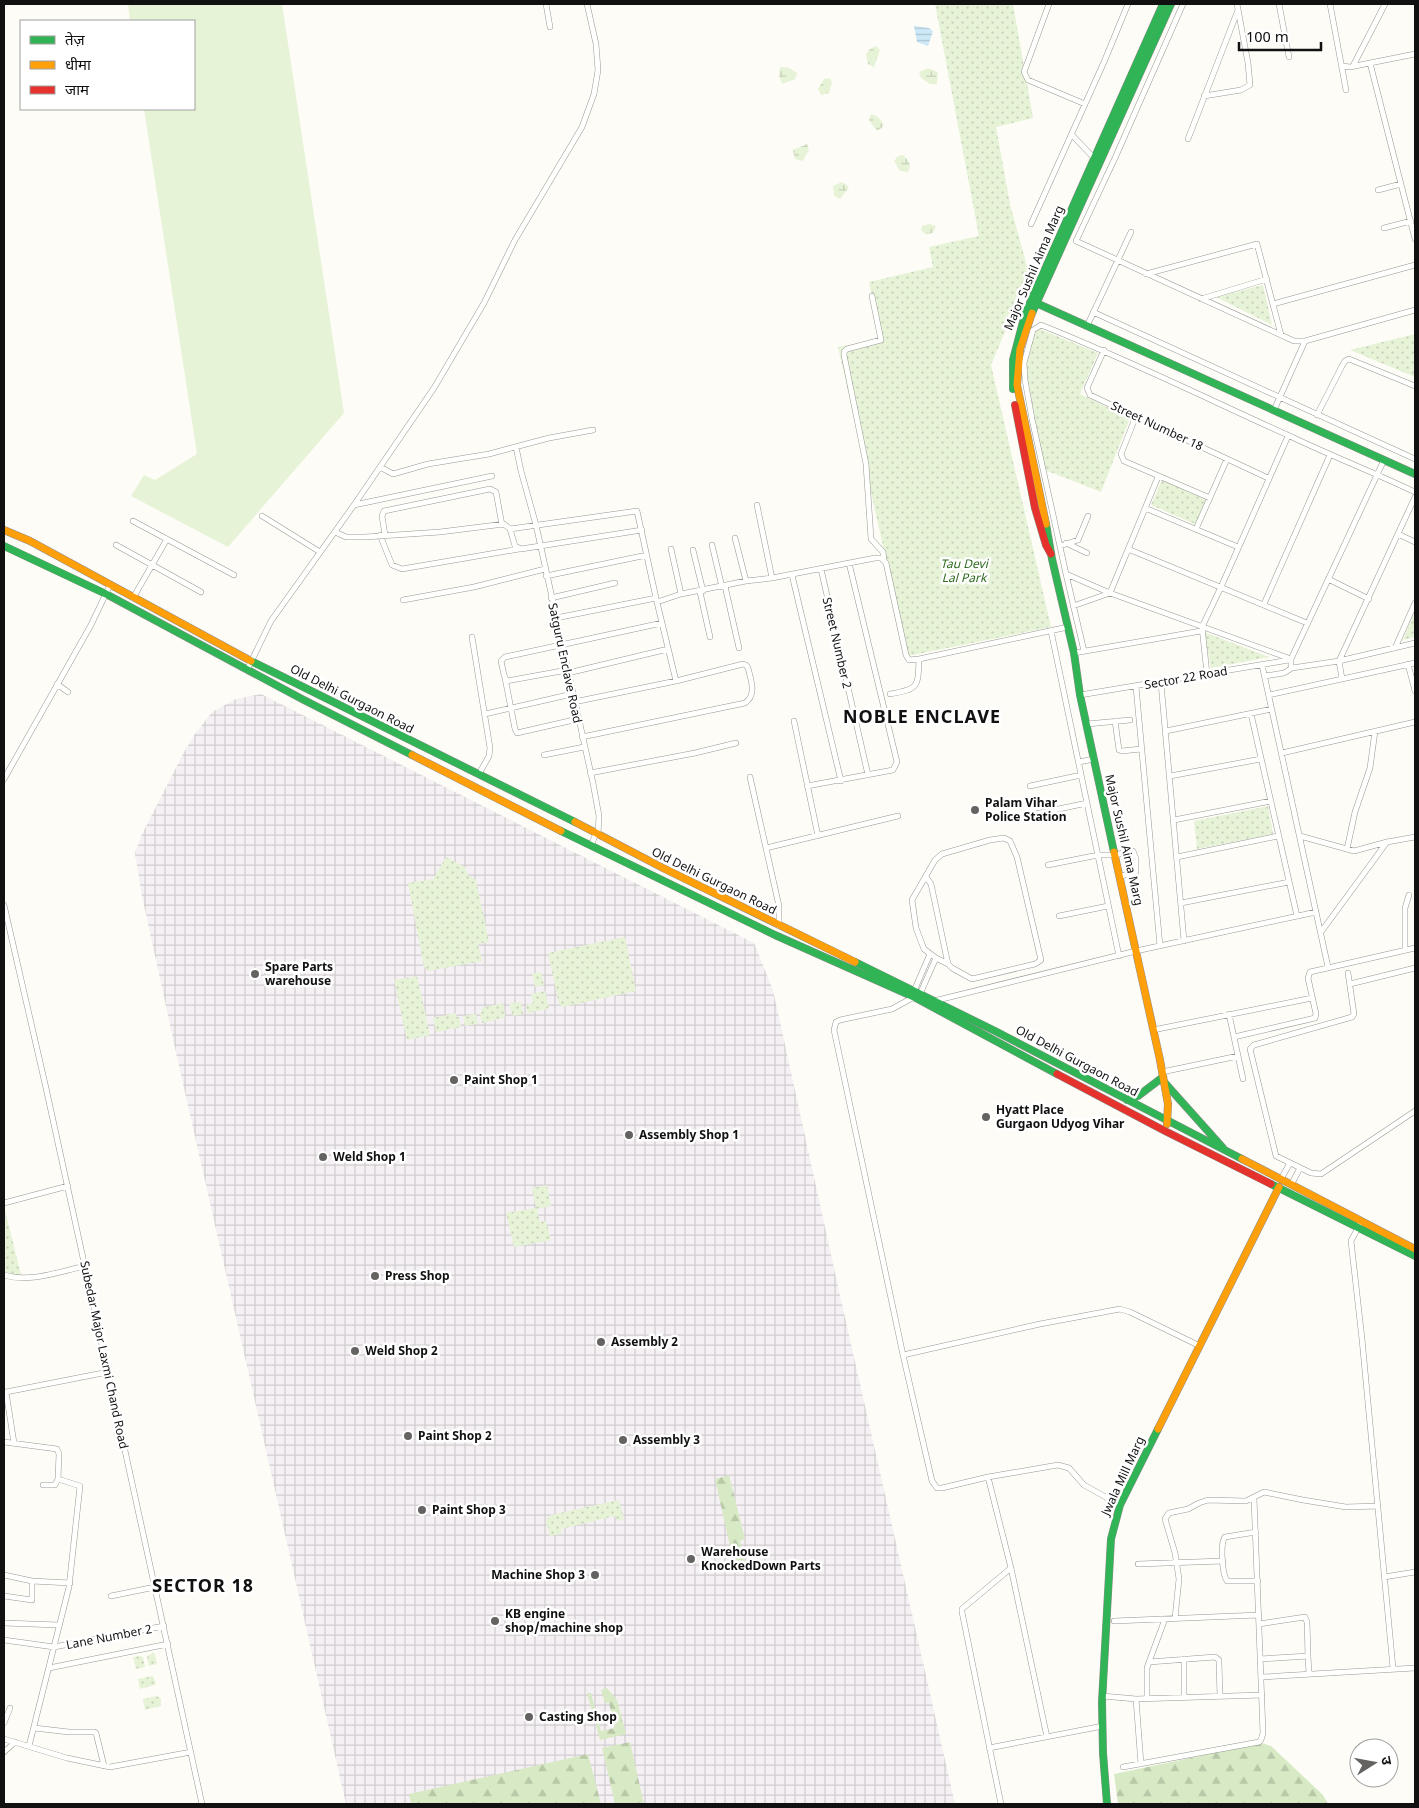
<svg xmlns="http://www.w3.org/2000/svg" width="1419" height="1808" font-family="Georgia,'Noto Sans Devanagari',serif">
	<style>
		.industrial { fill: url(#industrial-grid) }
		.grass { fill: #e7f3d7 }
		.forest { fill: url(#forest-firs) }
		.wetland { fill: url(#wetland-marsh) }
		.park { fill: url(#park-dots) }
		.water { fill: url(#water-rules) }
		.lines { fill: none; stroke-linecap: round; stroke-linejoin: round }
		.street-casing { stroke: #979795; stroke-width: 6 }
		.fast-casing { stroke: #8e8d8b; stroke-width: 8 }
		.slow-casing { stroke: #8e8d8b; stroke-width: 8 }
		.jam-casing { stroke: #8e8d8b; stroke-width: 8 }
		.street { stroke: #fffffe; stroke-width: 5 }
		.fast { stroke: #30b455; stroke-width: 7 }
		.slow { stroke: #ff9f0a; stroke-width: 7 }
		.jam { stroke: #e5322d; stroke-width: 7 }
		.poi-dot { fill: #646362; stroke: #fff; stroke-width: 2 }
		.labels { text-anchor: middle; stroke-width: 5; stroke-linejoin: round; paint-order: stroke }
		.street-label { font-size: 12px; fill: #111; stroke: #fff }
		.park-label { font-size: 12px; font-style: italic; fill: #2f6b1f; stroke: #fff }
		.poi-label { font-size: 12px; font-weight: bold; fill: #111; stroke: #fff; text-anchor: start }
		.district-label { font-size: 18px; font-weight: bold; letter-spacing: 1px; fill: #111; stroke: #fff }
	</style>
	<defs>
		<pattern id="industrial-grid" width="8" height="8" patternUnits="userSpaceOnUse" patternTransform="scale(1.25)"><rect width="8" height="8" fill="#f5f0f3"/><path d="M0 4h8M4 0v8" fill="none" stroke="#d1cdcf"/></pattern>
		<pattern id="forest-firs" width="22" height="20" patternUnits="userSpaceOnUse" patternTransform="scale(1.25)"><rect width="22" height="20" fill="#d8eac5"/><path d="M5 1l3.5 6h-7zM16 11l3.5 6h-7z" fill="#b8c8a8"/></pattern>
		<pattern id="wetland-marsh" width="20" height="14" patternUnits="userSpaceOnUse" patternTransform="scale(1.25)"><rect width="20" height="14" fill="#e7f3d7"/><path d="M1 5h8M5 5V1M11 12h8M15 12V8" fill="none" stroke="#c5cfb8"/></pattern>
		<pattern id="park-dots" width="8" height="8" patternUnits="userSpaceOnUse" patternTransform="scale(1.25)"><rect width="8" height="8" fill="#e7f3d7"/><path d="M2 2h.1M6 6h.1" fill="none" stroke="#c5cfb8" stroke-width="1.8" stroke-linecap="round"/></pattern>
		<pattern id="water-rules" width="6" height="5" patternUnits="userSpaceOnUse" patternTransform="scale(1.25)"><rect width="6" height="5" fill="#cde8f7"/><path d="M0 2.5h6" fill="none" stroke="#afc6d3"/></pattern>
	</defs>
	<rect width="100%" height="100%" fill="#fdfcf7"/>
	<path class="industrial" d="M261,694l493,249 19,47 66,301 116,513h-609l-169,-747 -35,-161 -7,-43 7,-19 42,-82 11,-18 17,-22 24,-13z"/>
	<path class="grass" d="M128,4h154l62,409 -116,134 -97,-51 13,-21 11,5 42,-26 -53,-345h50v-88h-64z"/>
	<path class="forest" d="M729,1475l16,64 -5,2 8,29 -12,3 -21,-94z
		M607,1688l10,12 9,34 -26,6 -13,-47h4l10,38 14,-3 -6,-25h-4l-4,-13z
		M630,1742l14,62h-29l-13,-56z
		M1262,1743l9,3 52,49 5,9h-210l-4,-30z
		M588,1754l13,50h-190l-2,-10z"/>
	<path class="wetland" d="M876,46l4,4 -6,17 -6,-3 -2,-10 4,-5z
		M780,67l9,1 8,5 -2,6 -13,5 -3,-9z
		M928,68l10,4 -1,12h-7l-9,-6 -2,-6z
		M830,78l2,5 -3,10 -8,2 -3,-6 6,-10z
		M871,114c7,2 10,5 13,12l-7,5 -8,-11z
		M807,144l2,6 -6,11 -8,-2 -2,-9z
		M903,155c6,6 9,9 5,17l-8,-1 -6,-10 4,-5z
		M842,182l7,5 -9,12 -6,-3 -1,-10z
		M929,224l7,2 -3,7 -8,1 -4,-4 1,-4z"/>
	<path class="park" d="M935,4h78l20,114 -37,9 14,77 19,70 -38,91 60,262 -143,29 -70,-309 43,-8 -12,-57 64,-15 -4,-20 50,-11z
		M1263,285l9,40 -56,-28z
		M1030,325l68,28 -18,41 50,24 -29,74 -61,-24 -12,-63 -4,-42z
		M1415,334v43l-65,-27z
		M1162,480l44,20 -11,24 -44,-19z
		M1415,611v26l-12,3z
		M1204,632l65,25 -58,11z
		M1268,806l5,28 -76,15 -3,-28z
		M446,857l19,10 3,8 8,5 13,62 -11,2 4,17 -54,10 -4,-4 -16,-84 25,-4z
		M625,937l11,54 -73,16 -4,-3 -11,-51z
		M541,972l3,13 -9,2 -3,-13z
		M417,976l13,59 -23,5 -13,-60z
		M545,991l4,16 -2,2 -19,4 -2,-8 7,-2 -2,-9z
		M521,1002l2,12 -10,2 -4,-12z
		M503,1003l2,13 -1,2 -22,5 -2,-10 2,-1 -1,-4z
		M456,1013l1,4h2l2,10 -24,5 -1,-1 -3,-13z
		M476,1014l2,10 -13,2 -2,-10z
		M547,1185l4,21 -14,3 3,13 6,-1 5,19 -37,7 -8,-34 30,-5 -4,-20z
		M4,1210h1l16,65 -12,-1 -5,-4z
		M619,1500l5,19 -7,2 -2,-5 -54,13v5l-11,2 -4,-16 5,-5z
		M153,1653l2,1 2,10 -8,2 -2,-10z
		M140,1656l3,1 2,10 -9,2 -3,-12z
		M153,1676l3,8 -1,1 -15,4 -2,-10z
		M157,1696l4,3v7l-16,4 -2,-11z"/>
	<path class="water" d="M914,26l15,2 4,3 -5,15 -11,-4z"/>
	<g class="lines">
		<g class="street-casing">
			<path id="street" d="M546,4l4,23
				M1049,4l-25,68 4,8 57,24
				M1183,4l-68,154 -39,83 218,100h11l110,-31
				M1279,4l10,53
				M1330,4l16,86
				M1370,63l45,176
				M1342,66l8,1 65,-13
				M1353,66l32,-62
				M1204,96l37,-6 9,-5 -2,-22 -11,-59
				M1072,135l23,24
				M1188,139l50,-129
				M1378,190l23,-6
				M1031,224l73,-162 24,-58
				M1384,228l27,-7
				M1146,274l111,-30 24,91
				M872,296l9,44 -34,9 -3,3v3l22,109 5,75 12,13 1,8
				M1201,299l66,-20
				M1273,304l142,-39
				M1093,312l322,147
				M1087,326l44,-94
				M1104,350l-17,38 3,7 178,83
				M1274,410l31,-69
				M1317,415l25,-49 3,-5 4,-2 66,27
				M1136,416l-15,38 3,7 86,37
				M516,447l5,24 15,54 57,258 6,33 -1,18
				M1384,460l-93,199v7l1,2 47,-7 76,-18
				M380,467l13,7 35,-10 61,-10 60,-16 44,-8
				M354,505l138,-29
				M757,505l15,73
				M1145,508l93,39
				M262,516l58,36
				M133,521l101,54
				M510,529l127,-18 19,87 20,83
				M1196,529l31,-70
				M335,532l11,5h19l75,-5 64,-8 6,5 5,17 6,3 121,-19
				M1398,534l17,8
				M380,535l12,30 10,4 117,-20
				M385,535l-3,-19 2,-5 106,-22 6,3 6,33
				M735,538l11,43
				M1066,543l21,10
				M116,545l85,47
				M712,545l10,42
				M1060,546l18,-6 10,-24
				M671,549l10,45
				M1128,549l179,74
				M693,550l10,41
				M821,569l47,206
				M1066,574l18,77
				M792,575l49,206
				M546,576l101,-21
				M1328,579l41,20
				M725,586l14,62
				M700,592l10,45
				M133,598l34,-59
				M551,598l64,-15
				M403,600l71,-13 71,-18
				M657,602l24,-8 65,-13 26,-3 103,-20h6l5,5 20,92 3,5 10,-1 149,-32
				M1264,604l66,-149
				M1073,606l37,-13 48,-116
				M556,618l100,-20
				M1051,631l68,325
				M472,637l18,111 -1,8 -10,18
				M1395,648l20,-45
				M1074,653l127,-22
				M1291,659l-181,-66 -44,-19 -34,-155 -7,-39 -1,-17 9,-33 8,-5c86,34 169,75 253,113 40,19 81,35 121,54
				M1408,664l7,27
				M1262,665l66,302
				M247,670l24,-49 83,-116 80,-117 50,-85 31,-63 67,-113 12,-33 4,-24 -2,-26 -9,-40
				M567,670l-60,11 -3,-6 -3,-14 4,-4 157,-34
				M568,673l100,-24
				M1207,674l-5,-47 19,-40 67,-151
				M1265,676l19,-3 8,-5
				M505,678l10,51 2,4 61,-14
				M1342,679l-3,-18 76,-164
				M1161,683l23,258
				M57,684l11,8
				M1136,687l24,259
				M890,694c29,-5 28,-7 29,-35
				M1080,695l209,-35
				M1269,695l146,-32
				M574,702l102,-21 67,-17 3,1 2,3c3,12 9,27 -3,35l-163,34
				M485,714l87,-20
				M1251,714l46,202
				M794,721l24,115
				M1115,721l4,29 3,1 19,-2
				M1087,724l43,-4
				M1166,731l106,-22
				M1282,753l133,-31
				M544,755l40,-8
				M1079,762l15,-3
				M590,773l105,-20 41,-10
				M1170,776l91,-17
				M750,777l29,129v20
				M4,779l87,-154 19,-40
				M807,786l86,-16 4,-8 -48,-199
				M1030,786l51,-11
				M1035,814l52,-11
				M1174,820l97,-19
				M1300,836l54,15 33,-9 28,-5
				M591,846l5,-13
				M766,848l132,-32
				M1347,849l8,-37 15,-44 5,-37
				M1177,857l101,-21
				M1048,865l50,-10h19l7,-3 9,-1 3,8v13l-15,4
				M926,877l5,7 17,80 4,4 20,11 63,-15 6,-4 -24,-103 -7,-16 -6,-3 -14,2 -48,14 -7,6 -23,40 4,28 8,21 12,9 12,6
				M1181,903l108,-21
				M4,905l42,183 156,716
				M1059,916l49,-10
				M1321,932l66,-90
				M1405,950v-42l4,-13
				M1348,973l6,41 -2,3 -98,28 -4,4 26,107 35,17 10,1 94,-63
				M1350,984l65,-16
				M914,991l16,-37
				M920,994l16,-36
				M914,997l-22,12 -52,11 -4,2 -2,8 69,325 29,126 5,7h5l46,-11 70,-12 11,3 15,17 36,20
				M934,1001l202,-50 180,-39
				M1229,1014l14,65
				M1153,1030l159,-32
				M1234,1037l81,-19 1,-4 -8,-36 2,-6 105,-24
				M1162,1072l76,-16
				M1281,1179l9,-16
				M1291,1185l9,-17
				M4,1203l64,-17
				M1360,1224l-9,17 11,98 31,329
				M4,1275c26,8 54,-3 81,-9
				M903,1355l137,-31 80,-15 10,3 70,34
				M4,1442l53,7 2,5 -1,25 22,7 -11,101 -40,159
				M14,1443l-8,-51 102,-20
				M988,1477l23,91 36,169
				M43,1485h12l3,-6
				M1256,1532l-31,5c-5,6 -3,37 2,44h31
				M1138,1564l85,-3
				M4,1575l28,6 38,2
				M1384,1577l31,-5
				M4,1596l28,4v-19
				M111,1596l44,-9
				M1175,1618l4,-39 -4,-26 -10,-34 4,-6 19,-4 11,-6 9,-3 38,1 18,-9 39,8 43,7 32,-1
				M1114,1621l145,-6
				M4,1623l55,2
				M1259,1624l46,-7 2,5 1,34 -48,3
				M4,1640l50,7 110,-21
				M1308,1656l1,17
				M1184,1659v38
				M1149,1662l16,-43
				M49,1668l119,-24
				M1262,1677l153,-9
				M1103,1696l33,3 126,-4
				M1136,1699l5,65
				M1147,1699v-31l2,-6 66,-5 4,3v3l1,33
				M4,1723l6,-15
				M34,1728l35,4h25l2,1 8,33
				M4,1739l63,19 43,9 81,-15
				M989,1748l114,-22
				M4,1752l11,-10
				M1123,1767l136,-25 2,-2 2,-7 -9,-235
				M1001,1804l-39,-192v-3l49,-41"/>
		</g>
		<g class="fast-casing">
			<path id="fast" d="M1034,302l381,172
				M1032,313l139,-309
				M1013,389v-29l12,-46 138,-310
				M1046,524l6,35 22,94 6,42 34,157
				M4,546l102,48 196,105 110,56
				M251,661l324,161
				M561,831l214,104 139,62 143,77
				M855,962l140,69 247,128
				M1164,1082l59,66
				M1127,1100l11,-4 25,-19
				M1271,1184l144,72
				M1107,1804l-4,-51 -1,-51 9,-163 9,-34 38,-76"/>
		</g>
		<g class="slow-casing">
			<path id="slow" d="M1032,313l-12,36 -3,36 29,139
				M4,530l26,11 221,120
				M412,755l149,76
				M575,822l88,46 192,94
				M1114,852l46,208 8,44 -1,20
				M1242,1159l173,90
				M1158,1429l121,-242"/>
		</g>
		<g class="jam-casing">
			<path id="jam" d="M1015,405l20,103 11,37 5,9
				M1057,1074l108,57 106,53"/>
		</g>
		<use href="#street" class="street"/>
		<use href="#fast" class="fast"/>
		<use href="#slow" class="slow"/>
		<use href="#jam" class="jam"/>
	</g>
	<g class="poi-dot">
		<circle cx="975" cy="810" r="5"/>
		<circle cx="255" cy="974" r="5"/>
		<circle cx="454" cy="1080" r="5"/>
		<circle cx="986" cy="1117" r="5"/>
		<circle cx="629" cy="1135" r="5"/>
		<circle cx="323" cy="1157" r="5"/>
		<circle cx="375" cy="1276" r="5"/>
		<circle cx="601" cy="1342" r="5"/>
		<circle cx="355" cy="1351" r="5"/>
		<circle cx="408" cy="1436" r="5"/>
		<circle cx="623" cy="1440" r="5"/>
		<circle cx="422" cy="1510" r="5"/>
		<circle cx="691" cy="1559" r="5"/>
		<circle cx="595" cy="1575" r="5"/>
		<circle cx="495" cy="1621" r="5"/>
		<circle cx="529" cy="1717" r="5"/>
	</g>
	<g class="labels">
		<g class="street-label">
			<text transform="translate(1034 268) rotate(-67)" y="4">Major Sushil Aima Marg</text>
			<text transform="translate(1157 426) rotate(25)" y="4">Street Number 18</text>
			<text transform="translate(837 643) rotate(77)" y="4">Street Number 2</text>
			<text transform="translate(565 663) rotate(78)" y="4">Satguru Enclave Road</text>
			<text transform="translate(1186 678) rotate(-10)" y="4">Sector 22 Road</text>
			<text transform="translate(352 699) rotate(27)" y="4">Old Delhi Gurgaon Road</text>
			<text transform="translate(1124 840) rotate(77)" y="4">Major Sushil Aima Marg</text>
			<text transform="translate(714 881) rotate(26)" y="4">Old Delhi Gurgaon Road</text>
			<text transform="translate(1077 1061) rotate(28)" y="4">Old Delhi Gurgaon Road</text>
			<text transform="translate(104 1355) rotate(78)" y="4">Subedar Major Laxmi Chand Road</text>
			<text transform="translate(1123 1476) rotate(-65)" y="4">Jwala Mill Marg</text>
			<text transform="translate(109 1637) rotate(-11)" y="4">Lane Number 2</text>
		</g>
		<g class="park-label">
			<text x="964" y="568">Tau Devi<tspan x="964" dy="14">Lal Park</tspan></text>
		</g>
		<g class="poi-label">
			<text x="985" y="807">Palam Vihar<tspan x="985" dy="14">Police Station</tspan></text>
			<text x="265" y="971">Spare Parts<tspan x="265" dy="14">warehouse</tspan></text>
			<text x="464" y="1084">Paint Shop 1</text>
			<text x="996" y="1114">Hyatt Place<tspan x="996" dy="14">Gurgaon Udyog Vihar</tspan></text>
			<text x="639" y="1139">Assembly Shop 1</text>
			<text x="333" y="1161">Weld Shop 1</text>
			<text x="385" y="1280">Press Shop</text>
			<text x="611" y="1346">Assembly 2</text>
			<text x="365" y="1355">Weld Shop 2</text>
			<text x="418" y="1440">Paint Shop 2</text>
			<text x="633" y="1444">Assembly 3</text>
			<text x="432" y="1514">Paint Shop 3</text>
			<text x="701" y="1556">Warehouse<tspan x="701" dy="14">KnockedDown Parts</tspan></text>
			<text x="585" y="1579" text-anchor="end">Machine Shop 3</text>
			<text x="505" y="1618">KB engine<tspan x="505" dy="14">shop/machine shop</tspan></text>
			<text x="539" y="1721">Casting Shop</text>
		</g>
		<g class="district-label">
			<text x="922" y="723">NOBLE ENCLAVE</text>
			<text x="203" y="1592">SECTOR 18</text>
		</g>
	</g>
	<rect width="1419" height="1808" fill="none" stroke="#111111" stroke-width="10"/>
	<rect x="20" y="20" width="175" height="90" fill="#ffffff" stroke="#a0a0a0"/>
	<rect x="30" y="36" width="25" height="8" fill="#30b455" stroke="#a0a0a0"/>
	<text x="65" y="45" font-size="15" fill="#111111">तेज़</text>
	<rect x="30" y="61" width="25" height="8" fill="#ff9f0a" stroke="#a0a0a0"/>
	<text x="65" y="70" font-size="15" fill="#111111">धीमा</text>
	<rect x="30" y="86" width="25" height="8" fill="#e5322d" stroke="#a0a0a0"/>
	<text x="65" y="95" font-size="15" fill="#111111">जाम</text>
	<g transform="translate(1374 1763) rotate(79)"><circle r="24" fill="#ffffff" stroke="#a0a0a0"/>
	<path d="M0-4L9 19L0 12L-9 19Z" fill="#646362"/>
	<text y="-8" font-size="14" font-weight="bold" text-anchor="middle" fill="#111111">उ</text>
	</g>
	<path d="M1239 42v8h82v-8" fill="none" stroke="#111111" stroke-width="2.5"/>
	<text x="1246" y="42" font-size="15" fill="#111111" stroke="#ffffff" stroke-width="4" paint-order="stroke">100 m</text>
</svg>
